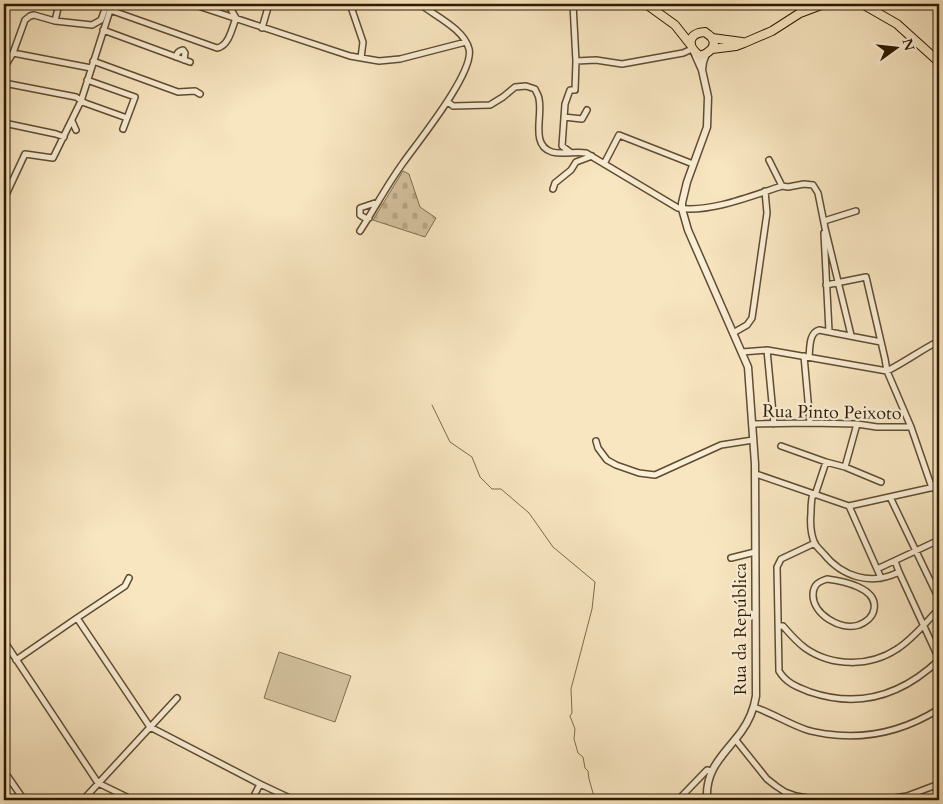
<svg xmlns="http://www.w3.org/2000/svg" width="943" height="804" font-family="Cardo,serif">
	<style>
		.cemetery { fill: url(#cemetery-stones); stroke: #816e50 }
		.pitch { fill: #d5c3a0; stroke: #816e50 }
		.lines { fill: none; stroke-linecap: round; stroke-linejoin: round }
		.stream { stroke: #7d6a4c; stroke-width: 1 }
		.minor-casing { stroke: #604c30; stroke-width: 8 }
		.tertiary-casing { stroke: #604c30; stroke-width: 9 }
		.primary-casing { stroke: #2d1900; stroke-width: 10 }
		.minor { stroke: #faefd7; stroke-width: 5 }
		.tertiary { stroke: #faefd7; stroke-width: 6 }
		.primary { stroke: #f8e6c1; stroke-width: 8 }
		.labels { text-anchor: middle; stroke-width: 4.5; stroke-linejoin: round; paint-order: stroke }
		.street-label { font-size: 18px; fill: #2d1900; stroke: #faefd7 }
	</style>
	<defs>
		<pattern id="cemetery-stones" width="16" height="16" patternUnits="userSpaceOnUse" patternTransform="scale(1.25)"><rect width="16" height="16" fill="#d5c3a0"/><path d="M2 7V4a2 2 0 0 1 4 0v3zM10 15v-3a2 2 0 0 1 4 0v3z" fill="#b7a788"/></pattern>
	</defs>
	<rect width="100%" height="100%" fill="#f8e6c1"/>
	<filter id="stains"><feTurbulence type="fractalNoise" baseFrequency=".004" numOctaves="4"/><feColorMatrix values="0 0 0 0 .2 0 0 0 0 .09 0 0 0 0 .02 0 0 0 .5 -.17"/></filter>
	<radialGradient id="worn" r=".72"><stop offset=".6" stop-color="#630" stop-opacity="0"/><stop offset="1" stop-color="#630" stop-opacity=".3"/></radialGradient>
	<path class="cemetery" d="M403,171l6,3 11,33 16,11 -11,19 -52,-17z"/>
	<path class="pitch" d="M279,652l72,24 -16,46 -71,-24z"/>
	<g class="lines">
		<path class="stream" d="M432,405l18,37 22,15 8,20 12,12h9l28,24 24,34 42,35 -3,27 -21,80 1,24 -2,3 5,13 -1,10 4,14 5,4 2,11 3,3 1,8 6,21"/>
		<g class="minor-casing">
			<path id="minor" d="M192,4l158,52 29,5 21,-2 66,-17
				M350,4l13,38 -2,16
				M110,10l107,38c12,-2 15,-20 19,-30l-8,-14
				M55,21l4,-17
				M262,28l7,-24
				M103,30l87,32
				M176,57c1,-4 2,-6 7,-7l2,3 -1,7
				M93,61l85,31 17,-1 5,3
				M576,61l20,-1 26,4 61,-11 9,-4
				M4,68l9,-15
				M91,68l-78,-15 12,-33 5,-4 4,-1 21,6 37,4 9,-5 5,-14 6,-2
				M87,80l48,17 -12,32
				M4,83l72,14 9,6 42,15
				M448,102l5,4 37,-1 13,-8 12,-10 11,-1 9,3c1,3 4,7 4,10 4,17 -9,46 13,53 11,3 23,-1 34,1l92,55c32,5 73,-12 104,-22l6,1 16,-3 9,1 5,8 7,35 26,107
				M564,117l18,2 5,-9
				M72,121l4,9
				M4,123l52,11 8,3
				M570,152l-8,-6 3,-42 5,-14h5l1,-29 -3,-57
				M769,160l13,26
				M604,164l15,-29 74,29
				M553,189l2,-6 16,-13 5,-8 16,-6
				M4,199l21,-45 28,4 28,-57 31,-97
				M369,218h-4l-5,-3v-7l18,-6
				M824,221l32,-10
				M360,231c15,-23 27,-46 43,-68 14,-20 72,-91 66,-114 -5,-20 -34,-33 -49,-45
				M824,233l5,98
				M826,285l40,-8 19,82 2,12 24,56 21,61
				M733,333l14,-8 5,-7 15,-105 -2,-22
				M767,350l7,74
				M742,352l25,-2 120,21
				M804,356l6,67
				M809,357c1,-10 0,-24 10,-27l62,12
				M887,371c18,-9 34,-21 52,-30
				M752,424l58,-1 47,1 20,3h34
				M596,441l2,7 9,12 9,5 23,8 16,2 66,-30 32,-5
				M781,446l45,16 19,5 36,15
				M845,467l12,-43
				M756,474l93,32
				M813,494c-2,6 -2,12 -2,19 -1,10 0,22 4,31 2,3 5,6 8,9 19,24 48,33 76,19l-4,-11
				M815,495l11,-33
				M890,497l49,102
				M815,543l-34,16 -4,8 2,104c7,12 18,16 31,21 50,17 92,3 129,-32
				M731,558l24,-6
				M877,569l-28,-63 90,-20
				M899,572l40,87
				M129,578l-4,8 -48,32 73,109 110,57 -8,16
				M881,578l-4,-9 62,-29
				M827,579c16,2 51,9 47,30 -1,8 -8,13 -15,16 -19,6 -46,-11 -46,-30 0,-4 1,-8 4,-11 2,-2 7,-4 10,-5z
				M778,626h5c6,7 14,16 22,22 27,19 65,19 92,1 16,-10 29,-27 42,-40
				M4,641l94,142 35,17
				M16,660l61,-42
				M754,707c18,6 35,17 53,23 6,2 13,3 19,4 41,6 78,-3 113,-25
				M735,739l32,40 9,7 9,6 11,4 23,4
				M4,771l20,29
				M260,784l34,16
				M83,800l94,-102
				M678,800l29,-30 5,1
				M882,800l25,-4 32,-12"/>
		</g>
		<g class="tertiary-casing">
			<path id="tertiary" d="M694,52l8,18 6,27 -1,30 -20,55 -5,21v6l6,21 60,137 7,97 1,232c-2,13 -7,25 -15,36 -17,23 -36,36 -34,68
				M702,70l1,-8 3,-8"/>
		</g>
		<g class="primary-casing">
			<path id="primary" d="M646,4l29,21 15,19
				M849,4l15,1 33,19 42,38
				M705,32c2,2 5,3 7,6 6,9 -5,16 -12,18 -14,-10 -12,-23 5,-24z
				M712,38l30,4
				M712,49l24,-3 8,-3 28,-12 28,-18 24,-9"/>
		</g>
		<use href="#minor" class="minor"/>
		<use href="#tertiary" class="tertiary"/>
		<use href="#primary" class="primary"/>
	</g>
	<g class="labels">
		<g class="street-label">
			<text transform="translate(832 412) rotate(1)" y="6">Rua Pinto Peixoto</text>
			<text transform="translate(740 629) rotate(-90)" y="6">Rua da República</text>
		</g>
	</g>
	<rect width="943" height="804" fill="none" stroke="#f8e6c1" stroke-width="20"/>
	<rect x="5" y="5" width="933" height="794" fill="none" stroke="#2d1900" stroke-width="2.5"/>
	<rect x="10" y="10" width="923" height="784" fill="none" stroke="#2d1900"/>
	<g transform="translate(896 48) rotate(75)" stroke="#faefd7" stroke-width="4" paint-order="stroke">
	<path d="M0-4L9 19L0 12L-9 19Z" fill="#2d1900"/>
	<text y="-8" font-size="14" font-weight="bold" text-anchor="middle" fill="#2d1900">N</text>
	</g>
	<rect width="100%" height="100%" filter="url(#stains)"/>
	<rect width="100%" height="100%" fill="url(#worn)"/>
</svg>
